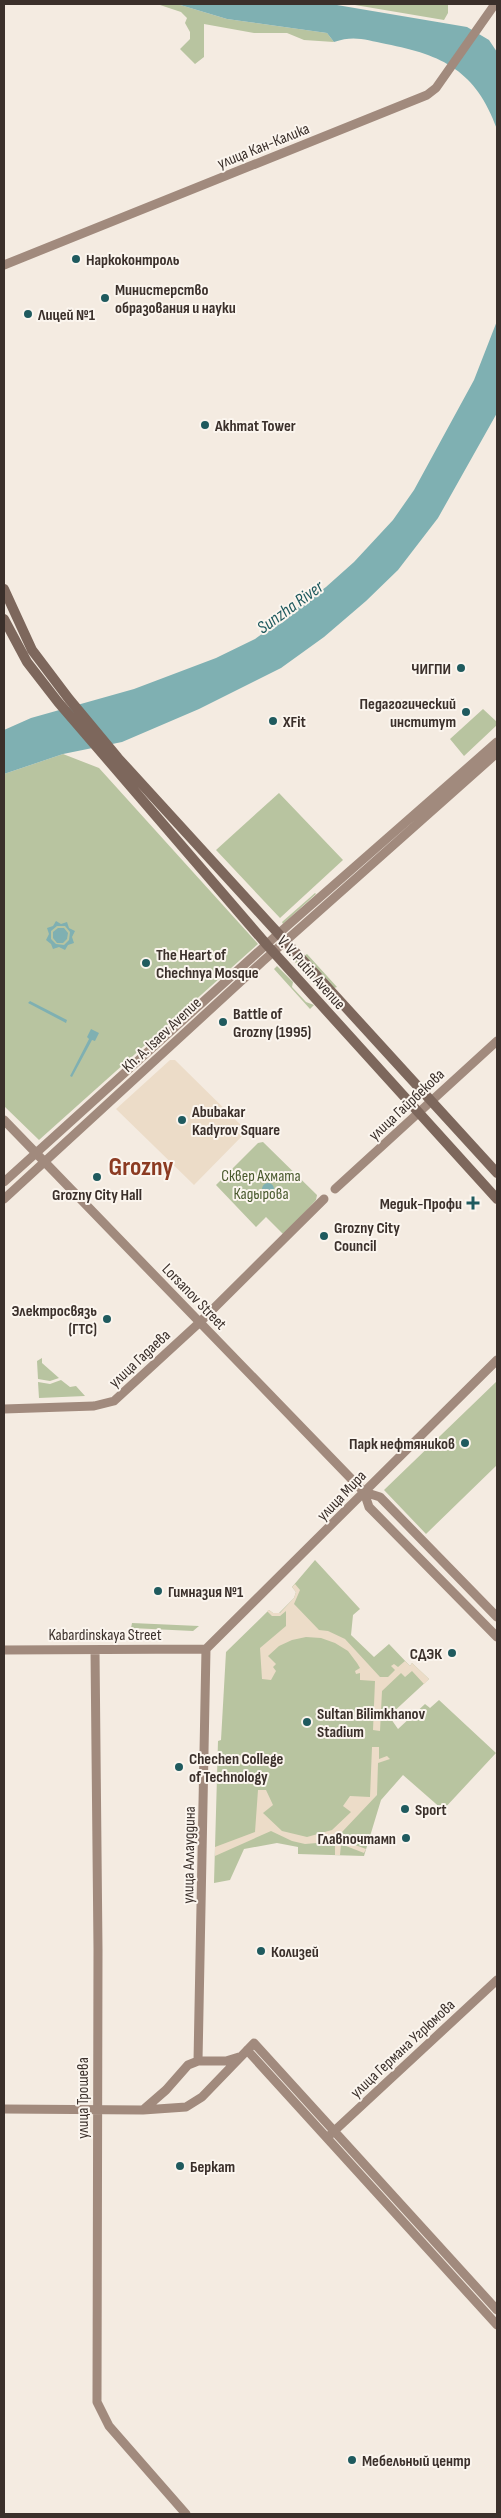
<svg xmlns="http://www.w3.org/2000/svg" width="501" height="2518" font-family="'Sofia Sans Condensed',sans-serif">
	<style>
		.green { fill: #b8c4a0 }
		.plaza { fill: #ecdcc8 }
		.water { fill: #7fb0b2; fill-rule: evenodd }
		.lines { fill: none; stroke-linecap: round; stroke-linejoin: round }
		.secondary { stroke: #a18a7d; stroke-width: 9 }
		.primary { stroke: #7d675c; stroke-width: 10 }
		.poi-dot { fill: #1f5a5e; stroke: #fbf5ee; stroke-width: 2 }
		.labels { text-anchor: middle; stroke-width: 4; stroke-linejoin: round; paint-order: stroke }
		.street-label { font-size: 16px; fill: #3b302b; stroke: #fbf5ee }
		.poi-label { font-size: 16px; font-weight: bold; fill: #3b302b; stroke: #fbf5ee; text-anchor: start }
		.park-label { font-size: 16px; fill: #4a5a2e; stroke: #fbf5ee }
		.water-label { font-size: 18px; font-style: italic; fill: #1f5a5e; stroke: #fbf5ee }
		.town-label { font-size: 26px; font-weight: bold; fill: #8c3b22; stroke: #fbf5ee }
	</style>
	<rect width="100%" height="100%" fill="#f4ebe1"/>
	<path class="green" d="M157,4h20l50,15 100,14 7,9 -30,-2 -17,-7h-33l-50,-9v33l-9,7 -15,-15 10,-10v-7l-5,-9 2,-5 -6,-6z
		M349,4h94l5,1v8l-4,7z
		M483,709l14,13v3l-33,31 -14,-17z
		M63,754l36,14 159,176 -219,196 -35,-34v-332z
		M279,793l64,67 -63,58 -64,-68z
		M315,893l1,1 -33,30 -1,-2z
		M307,954l30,33 -3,1 -30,-32z
		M297,960l31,34 -3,2 -30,-34z
		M277,966l16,16 -1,5 14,15 8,3 -4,4 -36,-40z
		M263,1142l54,53 -1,5 -32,35 -18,-18 -10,10 -40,-42 42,-42z
		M42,1358v5l17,15 -9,3 -12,-2 -1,-18z
		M61,1380l9,7 6,-1 9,10 -46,2 -1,-16 12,2z
		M497,1381v84l-71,69 -42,-44z
		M315,1560l45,49 -7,6 -2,20 23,22 15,-13 21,22 2,-3 17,16 -40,37 9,13 27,-25 5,4 9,-8 57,53 -53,57 -40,-35 -22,25 -17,56 -66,-2v-7l-21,-4 -33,6 -14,31 -16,3 4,-142 3,-1 5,-88 43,-42 4,3h6l15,-15 2,-6 -4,-5z
		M132,1623l67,3 -6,5 -62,-3z"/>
	<path class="plaza" d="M170,1060h5l72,71 -53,54 -78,-76z
		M295,1584l5,6 -6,14 25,26 9,1 17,8 35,38h8l7,-7 -4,-4 3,-2 4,3 7,-6 5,5 2,-3 17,16 -5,5 -12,-13 -7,6 -4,-4 -19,18 -2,40 -7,-1 2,-49 -15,-1v-7l-4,1 -1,-3 5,-3 -3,-5 -9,-12 -13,-8 -14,-5 -15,-1 -14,3 -13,6 -11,10 8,8 -3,3 3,4 -5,9 -9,-1 -2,-31 26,-22v-15l-6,5h-8l-5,-5 2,-1 4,3h7l14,-15 2,-6 -4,-5z
		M372,1747h7v12l8,-3 3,3 -12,4 -1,32 -35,37 -1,8 25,9 -2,4 -23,-9 -1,11h-5v-18l-18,6 -12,1 -13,-3 -21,-10 -56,25v-9l40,-15 3,-42h8l7,15 -10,8 19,18 25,6 25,-7 19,-18 -8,-6 7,-10 20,1z"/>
	<path class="water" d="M177,4h154l136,23 22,13 8,12v77c-21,-58 -54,-74 -111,-85 -20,-4 -32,-9 -52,-2l-7,-9 -100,-14z
		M497,321v92l-59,105 -40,52 -32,31 -42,36 -43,31 -82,41 -77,33 -59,12 -59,20v-44l27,-12 103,-29 82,-31 39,-19 71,-52 28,-25 39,-42 21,-30 60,-110z
		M56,921l5,3 6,-2 2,6 6,3 -3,6 2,6 -6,2 -3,5 -6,-3 -6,2 -2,-5 -5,-4 3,-6 -2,-6 6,-2zM57,926h8l5,6 -1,8 -5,5 -8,-1 -5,-5v-8z
		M58,928h6l4,5 -1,6 -4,4h-6l-4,-5v-6z
		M30,1001l37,19 -1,3 -38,-20z
		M91,1029l8,4 -4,8 -3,-1 -20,37 -2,-1 19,-37 -2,-2z
		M262 1189a6 6 0 1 1 12 0a6 6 0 1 1-12 0Z"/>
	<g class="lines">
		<path class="secondary" d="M4,265l423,-170 9,-7 59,-84
			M4,1120l360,372 5,15 128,130
			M4,1182l274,-248 219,-192
			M335,1189l162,-148
			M4,1199l259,-238 234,-208
			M4,1409l90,-3 20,-5 85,-78 125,-124
			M364,1492l16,5 117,120
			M206,1649l291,-289
			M4,1650l202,-1
			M95,1650l3,299 -1,453 12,24 77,88
			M247,2050l250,275
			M198,2061l8,-412
			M4,2109l139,1 43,-3 16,-10 52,-54 243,267
			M143,2110l23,-20 22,-25 10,-4h28l13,-4
			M331,2134l166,-154"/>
		<path class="primary" d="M4,589l28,61 37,49 49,59 379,415
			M4,619l23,43 31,40 209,243 230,254"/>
	</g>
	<g class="poi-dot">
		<circle cx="76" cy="259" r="5"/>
		<circle cx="105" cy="298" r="5"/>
		<circle cx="28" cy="314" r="5"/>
		<circle cx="205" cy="425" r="5"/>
		<circle cx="461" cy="668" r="5"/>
		<circle cx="466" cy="712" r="5"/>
		<circle cx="273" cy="721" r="5"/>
		<circle cx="146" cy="963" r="5"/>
		<circle cx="223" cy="1022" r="5"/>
		<circle cx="182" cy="1120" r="5"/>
		<circle cx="97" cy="1177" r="5"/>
		<path d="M470.5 1195.5h5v5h5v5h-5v5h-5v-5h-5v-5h5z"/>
		<circle cx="324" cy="1236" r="5"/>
		<circle cx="107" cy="1319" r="5"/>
		<circle cx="465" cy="1443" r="5"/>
		<circle cx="158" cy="1591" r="5"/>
		<circle cx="452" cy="1653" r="5"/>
		<circle cx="307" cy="1722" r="5"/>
		<circle cx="179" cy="1767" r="5"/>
		<circle cx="405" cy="1809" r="5"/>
		<circle cx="406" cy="1838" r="5"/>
		<circle cx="261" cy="1951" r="5"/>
		<circle cx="180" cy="2166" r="5"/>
		<circle cx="352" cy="2460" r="5"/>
	</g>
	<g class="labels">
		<g class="street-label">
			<text transform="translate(263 145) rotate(-22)" y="6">улица Кан-Калика</text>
			<text transform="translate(312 972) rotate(48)" y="6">V. V. Putin Avenue</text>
			<text transform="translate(161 1034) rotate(-43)" y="6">Kh. A. Isaev Avenue</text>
			<text transform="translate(406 1104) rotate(-43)" y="6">улица Гайрбекова</text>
			<text transform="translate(195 1296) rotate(46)" y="6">Lorsanov Street</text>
			<text transform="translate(139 1358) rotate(-43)" y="6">улица Гадаева</text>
			<text transform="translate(341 1495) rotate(-46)" y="6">улица Мира</text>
			<text x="105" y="1640">Kabardinskaya Street</text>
			<text transform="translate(188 1855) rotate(-89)" y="6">улица Аллауддина</text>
			<text transform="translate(402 2048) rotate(-43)" y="6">улица Германа Угрюмова</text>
			<text transform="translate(82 2098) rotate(-90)" y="6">улица Трошева</text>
		</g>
		<g class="poi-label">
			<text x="86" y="265">Наркоконтроль</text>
			<text x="115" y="295">Министерство<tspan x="115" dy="18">образования и науки</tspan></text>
			<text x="38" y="320">Лицей №1</text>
			<text x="215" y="431">Akhmat Tower</text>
			<text x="451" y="674" text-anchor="end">ЧИГПИ</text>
			<text x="456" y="709" text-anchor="end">Педагогический<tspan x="456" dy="18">институт</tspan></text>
			<text x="283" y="727">XFit</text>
			<text x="156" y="960">The Heart of<tspan x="156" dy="18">Chechnya Mosque</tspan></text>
			<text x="233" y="1019">Battle of<tspan x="233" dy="18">Grozny (1995)</tspan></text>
			<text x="192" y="1117">Abubakar<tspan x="192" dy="18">Kadyrov Square</tspan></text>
			<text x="97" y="1200" text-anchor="middle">Grozny City Hall</text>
			<text x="462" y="1209" text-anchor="end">Медик-Профи</text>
			<text x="334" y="1233">Grozny City<tspan x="334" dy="18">Council</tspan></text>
			<text x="97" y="1316" text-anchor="end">Электросвязь<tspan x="97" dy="18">(ГТС)</tspan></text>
			<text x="455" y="1449" text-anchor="end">Парк нефтяников</text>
			<text x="168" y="1597">Гимназия №1</text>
			<text x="442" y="1659" text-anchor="end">СДЭК</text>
			<text x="317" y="1719">Sultan Bilimkhanov<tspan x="317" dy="18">Stadium</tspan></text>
			<text x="189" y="1764">Chechen College<tspan x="189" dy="18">of Technology</tspan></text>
			<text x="415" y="1815">Sport</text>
			<text x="396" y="1844" text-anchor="end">Главпочтамп</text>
			<text x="271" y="1957">Колизей</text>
			<text x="190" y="2172">Беркат</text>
			<text x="362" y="2466">Мебельный центр</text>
		</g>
		<g class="park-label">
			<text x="261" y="1181">Сквер Ахмата<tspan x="261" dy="18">Кадырова</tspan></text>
		</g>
		<g class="water-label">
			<text transform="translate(290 607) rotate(-36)" y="6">Sunzha River</text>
		</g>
		<g class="town-label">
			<text x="141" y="1175">Grozny</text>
		</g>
	</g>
	<rect width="501" height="2518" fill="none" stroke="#3b302b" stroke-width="10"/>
</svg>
